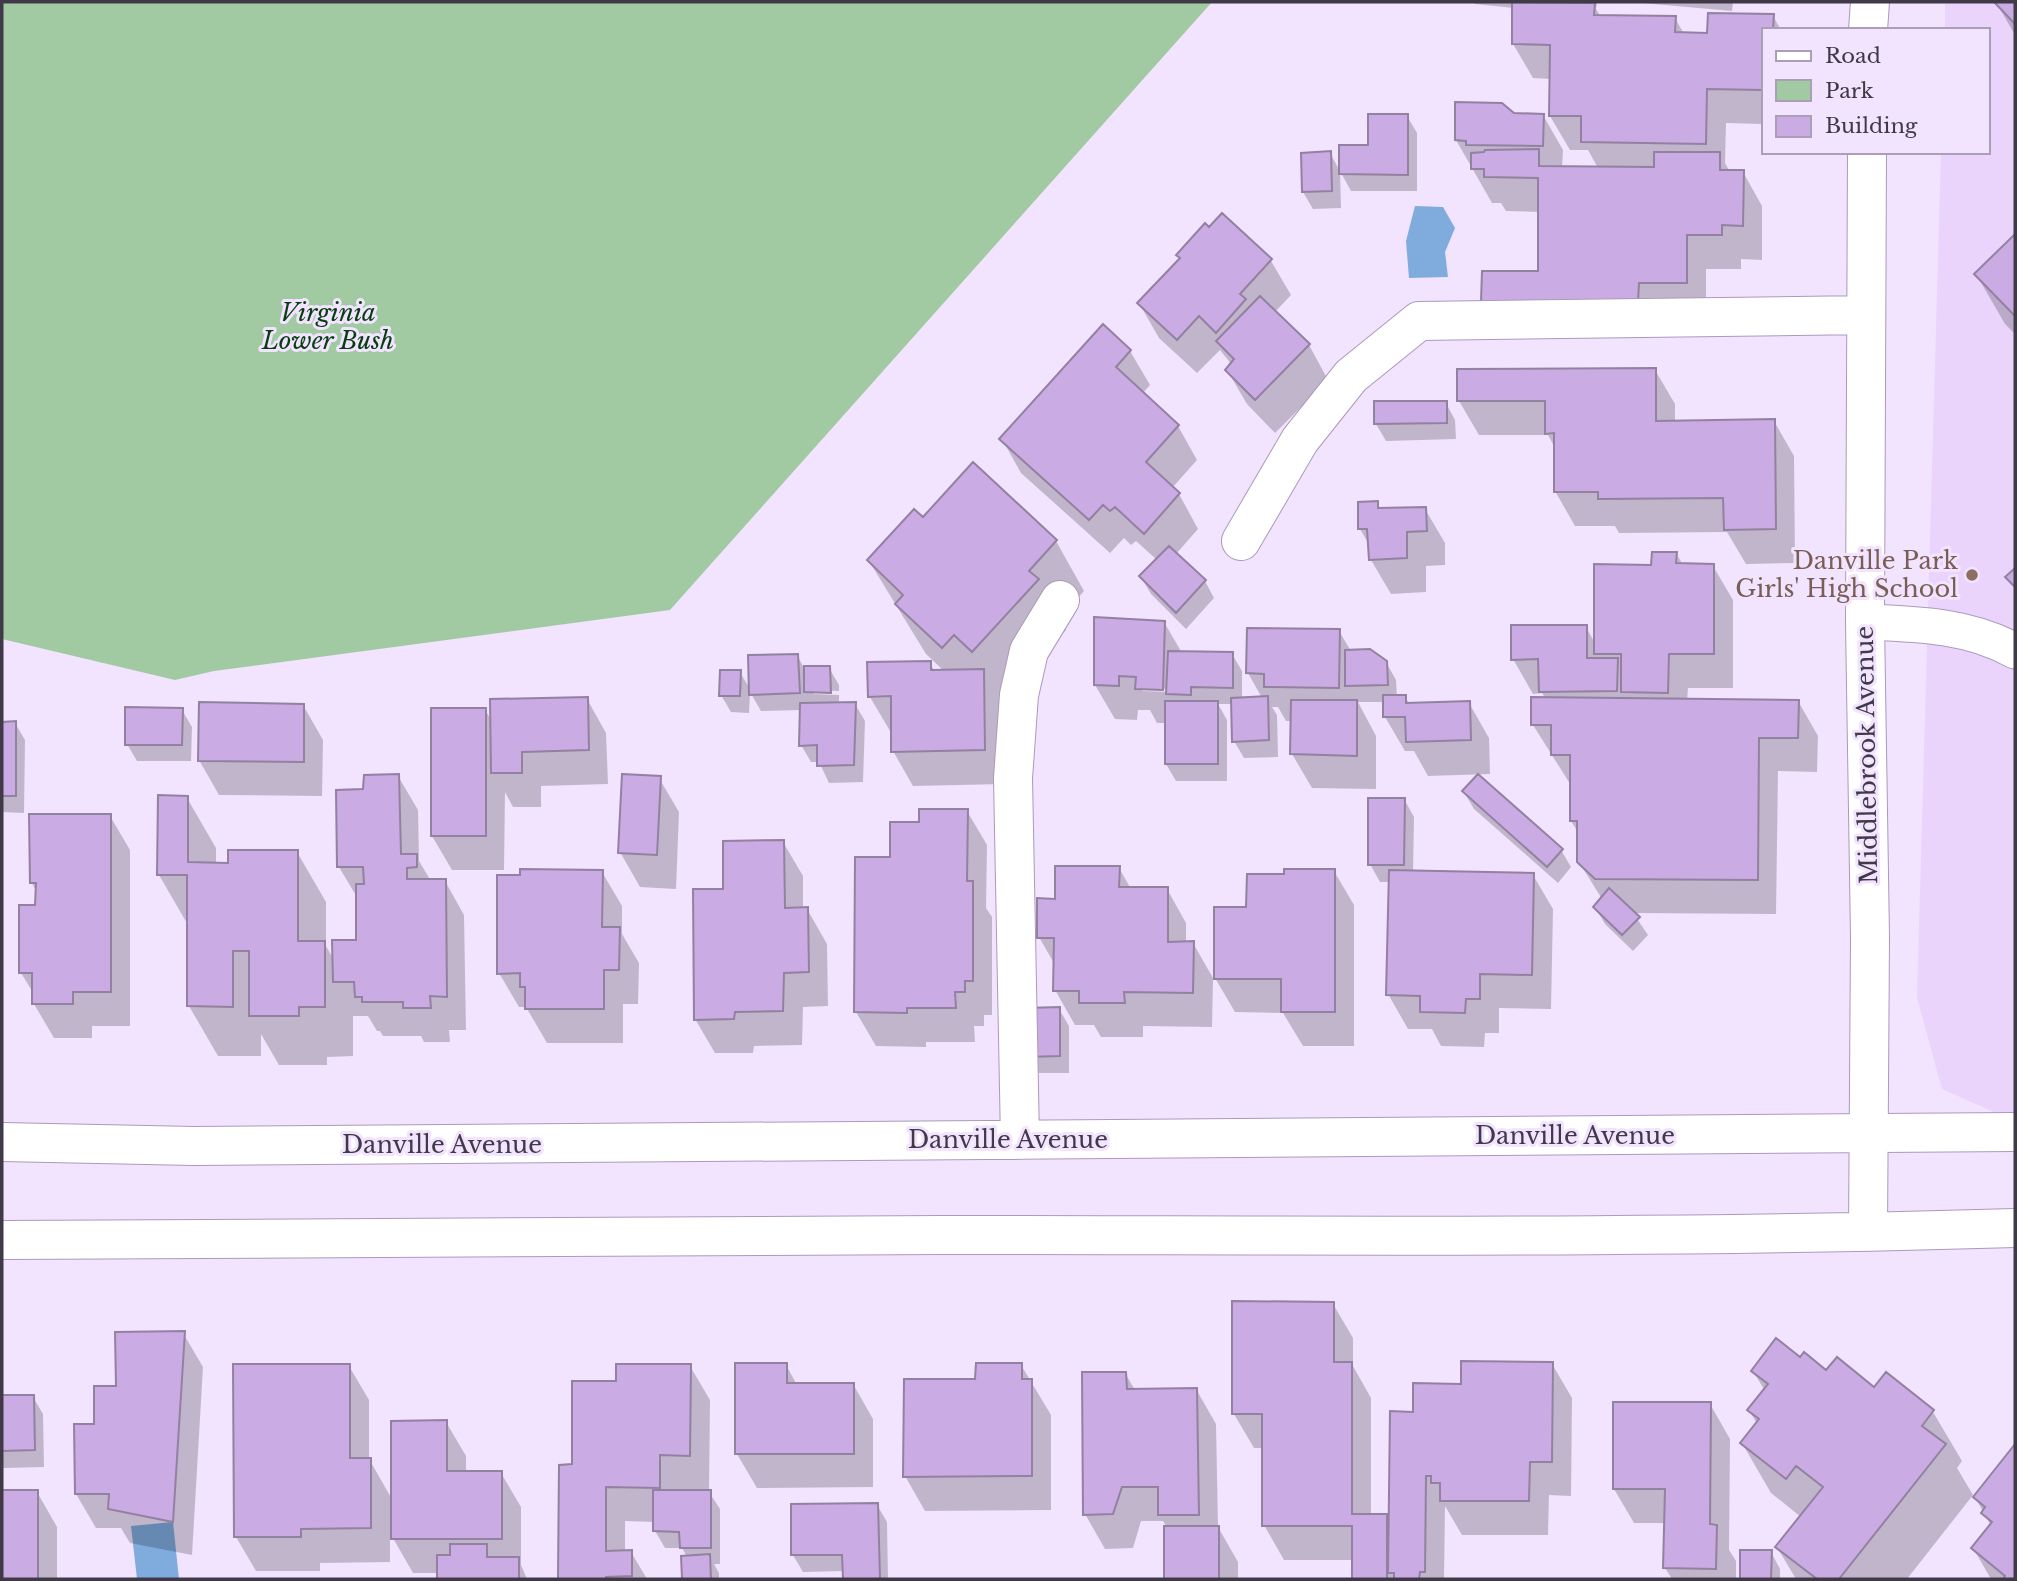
<svg xmlns="http://www.w3.org/2000/svg" width="2017" height="1581" font-family="'Libre Baskerville',serif">
	<style>
		.built { fill: #ead4fc }
		.green { fill: #a2caa2 }
		.water { fill: #7facdd }
		.shadow { fill: #0003; fill-rule: evenodd }
		.building { fill: #cbabe4; stroke: #9281a0; stroke-width: 2 }
		.lines { fill: none; stroke-linecap: round; stroke-linejoin: round }
		.lane-casing { stroke: #ab9aba; stroke-width: 37 }
		.street-casing { stroke: #ab9aba; stroke-width: 40 }
		.lane { stroke: #fff; stroke-width: 35 }
		.street { stroke: #fff; stroke-width: 38 }
		.education-dot { fill: #8d6e63; stroke: #f2e3ff; stroke-width: 2.5 }
		.labels { text-anchor: middle; stroke-width: 6; stroke-linejoin: round; paint-order: stroke }
		.park-label { font-size: 24px; font-style: italic; fill: #073e0f; stroke: #f2e3ff }
		.education-label { font-size: 24px; fill: #785e54; stroke: #f2e3ff; text-anchor: end }
		.street-label { font-size: 24px; fill: #403947; stroke: #f2e3ff }
	</style>
	<rect width="100%" height="100%" fill="#f2e3ff"/>
	<path class="built" d="M1945,2h70v1115l-8,1 -65,-29 -25,-91 24,-846h46v-122h-42z"/>
	<path class="green" d="M2,2h1210l-542,608 -456,61 -39,9 -173,-41z"/>
	<path class="water" d="M1415,206l28,1 12,21 -10,24 3,25 -39,1 -3,-37z
		M173,1522l6,57h-42l-6,-53z"/>
	<path class="shadow" d="M1473,2h124l-1,7 5,8 74,1 9,16 25,1 64,-19 8,14h-18v94l-37,-1 -1,40 5,9h13l19,34v54l-21,-1v10h-35v48l-166,-44v-61l-34,-1 -5,-8h-9l-36,-63 57,-25h30l20,35 -1,18h36l-10,-18h-18l-20,-34 1,-37 -18,-1 -20,-34 1,-36 -39,-4z
		M1631,2h102l-1,9z
		M1996,2h19v33z
		M1407,116l10,17v58h-66l-11,-20 1,37 -28,1 -10,-17 -1,-38 28,-1 11,20z
		M1222,215l49,46 20,34 -16,17 34,33 19,35 -53,53 -28,-29 -20,-34 5,-5 -12,-15 -23,23 -38,-35 -20,-35 41,-43 -2,-5z
		M2015,236v98l-10,-10 -29,-50z
		M1130,351l20,34 -8,9 36,32 19,34 -25,28 7,6 19,35 -22,25 29,27 9,17 -28,31 -35,-35 -10,-17 16,-17 -21,-19 -5,4 -7,-7 -14,15 -89,-80 -19,-34z
		M1655,370l20,34v19l99,-2 20,35 1,107 -49,1 -19,-32 -108,1 -4,-7h-40l-20,-35v-43l-7,-13h-69l-20,-34z
		M1446,403l9,17 1,19 -70,2 -10,-17z
		M1377,503l4,7 44,-1 20,34v22l-19,1v26l-35,2 -20,-34 -1,-14 -10,-17z
		M923,519l133,22 28,50 -24,27 6,12 -65,71 3,83 -91,2 -20,-35v-20h-3l-20,-34 60,-34 5,9h10l-19,-18 -57,-93z
		M1676,553l7,12 30,1 20,34v88h-45l-1,13h111l20,35 -1,36 -39,-1 -2,143 -143,-1 15,22 -15,16 -28,-27 -10,-17 7,-8 -23,-37v-28l-8,-13 1,-34 -39,-62 13,-26 -4,-6 -9,1 -20,-35 73,-32 10,18 57,-79z
		M1164,622l18,31 50,1 10,17v28l20,-1 -14,-25 91,-42 12,20 35,11 10,18 1,17h8l5,8 59,-2 20,35 1,36 -62,2 -14,-25h-9l-20,-34v-15h-27l18,34v53l-64,-1 -20,-34 1,-33h-7l-8,-14h-6l5,8 1,42 -34,1 -10,-17 -1,-37h-15l9,16v61h-51l-10,-17v-41h-9l-7,-13h-12l-1,10 -22,-1 -20,-34zM1142,688l30,1v3l-30,-1z
		M797,655l7,13h25l10,17v6l-26,-1v4l26,1v9h16l10,17 -2,61 -34,1 -10,-21h-8l-10,-17v-35l-40,1 -11,-19 -1,21 -18,-1 -10,-17 19,-23 11,19z
		M587,699l19,34 2,51 -67,2v21h-28l-8,-15 -1,78h-52l-20,-34 1,-126 52,-1 7,13z
		M303,705l20,35 -1,56 -103,-1 -20,-35z
		M182,710l10,17 -1,34h-54l-10,-17z
		M2,723h13l10,17 -1,73 -22,-1v76z
		M398,776l20,34 1,51 12,20h14l19,34 2,115h-17l1,12h-26l-3,-6h-38l-3,-5h-3l-9,-15h-15v40l-26,1v8h-48l-18,-31v22h-43l-29,-50 -1,-81 -29,-50 28,-77 29,50v16h14l67,-12 29,50v44l8,14 24,-18v-43l-19,-32 26,-76z
		M659,778l20,34 -3,77 -36,-2 -20,-35z
		M1464,792l97,58 10,17 -13,16 -84,-74z
		M1404,799l10,18 -1,55 120,3 20,34 -2,100 -52,-1v25h-14l-1,14 -43,-1 -9,-17h-24l-20,-35 3,-112h-11l-10,-18z
		M967,811l20,34 -1,63 6,9v98h-8v11h-10l1,16h-49v5l-50,-1 -20,-34 36,-153 29,-35z
		M110,816l20,34v176h-38v12h-38l-20,-34v-10l-13,-21 16,-67v-13l-5,-10z
		M783,842l20,34v33h4l20,35 1,62 -25,1 -1,38 -48,1 -1,7h-38l-20,-34 30,-129z
		M1119,868l12,21h36l19,34v20h7l20,35 -1,49 -69,-1v11h-42l-7,-12h-19l-20,-35v-25l-16,-28 18,-37z
		M1334,871l20,34v141h-51l-20,-33 -48,-1 -20,-34 33,-69 38,-33z
		M602,872l20,34v28l17,29 -1,41h-15v39h-76l-21,-36h-7l-20,-34z
		M1059,1009l10,17v47h-30l-10,-17z
		M1333,1304l20,34v28l18,32v117h15l5,9 24,-111 48,-27 89,-22 20,34 -1,98 -22,-1 -1,40h-86l-17,-29 -1,73h-91v-19h-69l-20,-35v-77h-10l-20,-34z
		M183,1333l20,34 -11,188 -62,-12 -9,-15h-25l-20,-34 42,-106z
		M1800,1359l27,13 47,17 12,-14 47,37 29,49 -5,7 16,27 -66,84h-111l-19,-32 24,-30 -30,-24 -29,-50 15,-19 -8,-14 16,-19 -12,-20z
		M786,1365l11,20 56,-1 20,35v68l-116,1 -20,-34z
		M1021,1365l30,50v95l-126,1 -20,-35 72,-95z
		M349,1366l20,34v59l24,42 53,-79 20,34v17h35l20,34v58l6,14h-88v-6h-26l-23,-40v29l-70,1v8h-64l-20,-34z
		M690,1366l20,34 -1,92 11,17v55h-6l5,9v6h-35l-1,-22h4l-5,-9h-17l-10,-17v-9l-30,-1v31h6l16,27h-88l1,-113h14l44,-83z
		M1125,1373l10,17 61,-1 20,35 2,103 20,35v17h-72v-53l-3,-5h-22l-8,27 -28,1 -20,-35z
		M2,1397h31l10,17 1,53 -41,1z
		M1710,1404l20,35 -1,111 7,11v18h-64l-7,-11 1,-45h-32l-20,-34z
		M2015,1447v132h-24l-18,-31 18,-22 -16,-29z
		M2,1492h35l20,35v52h-55z
		M877,1505l10,17 1,57h-43l-1,-8 -41,1 -10,-17z
		M1741,1552h30l9,17v10h-39z"/>
	<path class="building" d="M1512,2l83,1 -1,12 82,1 -1,16 32,1 1,-20 66,1 -1,16h-10v60l-56,-1 -1,55 -125,-2v-26h-32l1,-71 -38,-1z
		M1994,2h21v22z
		M1455,102l47,1 12,10 30,1 -1,32 -77,-1v-4l-11,-1z
		M1368,114h40v61l-69,-1v-29h29z
		M1539,149v17l115,1v-15h66v18h24l-1,56 -21,-1v10h-35v48h-48l-1,19h-157l1,-31h56v-93l-54,-1v-8h-13v-16l13,-1 1,-2z
		M1331,151l1,40 -30,1 -1,-39z
		M1222,213l50,46 -32,35 6,5 -30,34 -17,-17 -22,24 -40,-37 43,-45 -4,-3 29,-32 4,4z
		M2015,234v82l-41,-42z
		M1260,296l50,48 -55,56 -30,-30 9,-11 -18,-18z
		M1103,324l28,26 -15,17 63,58 -33,37 34,31 -36,41 -29,-27 -5,4 -7,-6 -14,15 -90,-81z
		M1656,368v53l119,-2 1,110 -52,1 -1,-32 -125,1v-7h-44v-59l-9,1v-33h-88v-32z
		M1374,401h73v22l-73,1z
		M973,462l84,78 -28,31 10,8 -67,73 -18,-17 -12,13 -47,-44 8,-9 -36,-35 47,-51 9,8z
		M1378,501v7l48,-1 1,24 -20,1v26l-38,2 -2,-31h-9v-27z
		M1169,546l37,34 -30,33 -37,-37z
		M1652,552h25l-1,11 38,1v90h-45l-1,39 -47,-1v-38h-27v-90l57,1z
		M2015,568v19l-10,-10z
		M1094,617l71,4 -2,69 -28,-1 1,-12 -17,-1v10l-25,-1z
		M1511,625h76v33h31l-1,33 -78,1 -1,-33 -27,1z
		M1247,628l93,1 -1,59 -75,-1v-13l-18,-1z
		M1370,649l17,12 1,24 -43,1v-36z
		M1168,651l65,1v36l-42,-1v8l-25,-1z
		M798,654l2,39 -51,2 -1,-40z
		M931,661v9l53,-1 1,81 -94,2v-56l-23,1 -1,-35z
		M804,666h26l1,27 -27,-1z
		M720,670h21l-1,26h-21z
		M1383,695h23v8l64,-2 1,39 -65,2 -1,-25h-22z
		M1268,696l1,44 -37,2 -1,-44z
		M588,697l1,53 -67,2v21h-31l-1,-74z
		M1531,697l268,3 -1,38h-39l-1,142 -163,-1 -18,-17v-41h-7v-66h-19v-30h-20z
		M1291,700h66v56l-67,-2z
		M1165,701h53v63h-53z
		M199,702l105,2v58l-106,-1z
		M856,702l-2,63 -37,1v-21l-18,1 1,-43z
		M125,707l58,1 -1,37h-57z
		M431,708h55v128h-55z
		M16,721v75h-14v-74z
		M399,774l2,80h16v13l-10,1v11h39l1,118 -17,-1 1,12h-28v-6h-41v-5h-7l-1,-15h-21l-1,-42h24v-56h8l-1,-17h-26l-1,-77 27,-1 1,-14z
		M622,774l39,2 -4,79 -39,-2z
		M1478,774l85,75 -16,18 -85,-76z
		M158,795l30,1v66l40,1v-13h70v91h27v66h-26v9h-50v-65h-16v56l-46,-1v-131h-30z
		M1368,798h37l-1,67h-36z
		M919,809h49l-1,72h6v100h-8v11h-10l1,16h-49v5l-53,-1 1,-155h35v-35h29z
		M29,814h82v178h-38v12h-41v-31h-13v-68h16l1,-22h-6z
		M784,840l1,68 23,-1 1,65 -25,1 -1,38 -48,1 -1,7 -40,1 -1,-131h30v-48z
		M1055,866h65l-1,21h49v55l26,-1 -1,52 -69,-1 1,11h-46v-12h-26l1,-53h-17v-40l18,1z
		M520,869l83,1 -1,57h18l-1,43h-15v39h-79v-22h-5v-14l-23,1v-99h23z
		M1284,869h51v143h-54v-33h-67v-72h32l1,-33h37z
		M1389,870l145,3 -2,102 -52,-1v25h-14l-1,14 -45,-1v-16l-34,-1z
		M1609,888l31,29 -18,18 -29,-28z
		M1060,1007v49l-33,1 -1,-49z
		M1232,1301l102,1v60h18v152h35v65h-35v-53h-90v-112h-30z
		M185,1331l-12,191 -65,-13 1,-15h-34l-1,-70h20v-38h22l-1,-54z
		M1776,1338l24,19 4,-5 22,18 11,-13 37,30 12,-15 48,38 -12,16 24,18 -107,135h-22l-42,-32 48,-60 -27,-21 -10,13 -46,-36 19,-24 -12,-9 21,-26 -17,-13z
		M1461,1361l92,1 -1,100h-22l-1,39h-89v-18h-9v-7h-5l-1,96h-5l-1,7h-25v-6h-6l2,-162 23,1v-29l48,1z
		M735,1363h52v20h67v71h-119z
		M976,1363h46v16h10v97l-129,1 1,-98h71z
		M233,1364h117v94h21v70l-70,1v8h-67z
		M616,1364h75l-1,92 -30,-1v33l-54,-1v64l26,-1v26l-26,1v2h-48l1,-114 13,-1v-83h44z
		M1082,1372h44l1,17 70,-1 2,127h-41v-28h-36l-9,27 -30,1z
		M2,1395h32l1,55 -33,1z
		M1613,1402h98l-1,122 7,1 -1,44 -53,-1 2,-79h-52z
		M447,1420v51h55v68h-111v-118z
		M2015,1444v135h-12l2,-3 -34,-28 21,-26 -11,-9 4,-6 -12,-10z
		M2,1490h36v89h-36z
		M653,1490h58v58h-31l-1,-16 -26,-1z
		M878,1503l2,76h-37l-1,-24h-51v-51z
		M1164,1526h55v53h-55z
		M450,1544h37v13h32v22h-82v-24h13z
		M1740,1550h32l-1,29h-31z
		M710,1554l1,25h-29l-1,-23z"/>
	<g class="lines">
		<g class="lane-casing">
			<path id="lane" d="M1865,622c51,2 104,3 150,29"/>
		</g>
		<g class="street-casing">
			<path id="street" d="M1868,30l2,-28
				M1867,152l-2,470 5,316 -2,294
				M1241,541l59,-101 51,-64 68,-55 446,-6
				M1020,1140l-7,-362 6,-83 10,-44 31,-51
				M2,1142l192,4 1821,-14
				M2,1240c313,-3 627,-6 941,-5 357,0 715,4 1072,-7"/>
		</g>
		<use href="#lane" class="lane"/>
		<use href="#street" class="street"/>
	</g>
	<circle class="education-dot" cx="1972" cy="575" r="7"/>
	<g class="labels">
		<g class="park-label">
			<text x="328" y="321">Virginia<tspan x="328" dy="28">Lower Bush</tspan></text>
		</g>
		<g class="education-label">
			<text x="1958" y="569">Danville Park<tspan x="1958" dy="28">Girls' High School</tspan></text>
		</g>
		<g class="street-label">
			<text transform="translate(1867 755) rotate(-91)" y="8">Middlebrook Avenue</text>
			<text x="1575" y="1144">Danville Avenue</text>
			<text x="1008" y="1148">Danville Avenue</text>
			<text x="442" y="1153">Danville Avenue</text>
		</g>
	</g>
	<rect width="2017" height="1581" fill="none" stroke="#403947" stroke-width="7"/>
	<rect x="1762" y="28" width="228" height="126" fill="#f2e3ff" stroke="#ab9fb5" stroke-width="2"/>
	<rect x="1776" y="51" width="35" height="10" fill="#ffffff" stroke="#ab9fb5" stroke-width="2"/>
	<text x="1825" y="63" font-size="21" fill="#403947">Road</text>
	<rect x="1776" y="80" width="35" height="21" fill="#a2caa2" stroke="#ab9fb5" stroke-width="2"/>
	<text x="1825" y="98" font-size="21" fill="#403947">Park</text>
	<rect x="1776" y="116" width="35" height="21" fill="#cbabe4" stroke="#ab9fb5" stroke-width="2"/>
	<text x="1825" y="133" font-size="21" fill="#403947">Building</text>
</svg>
